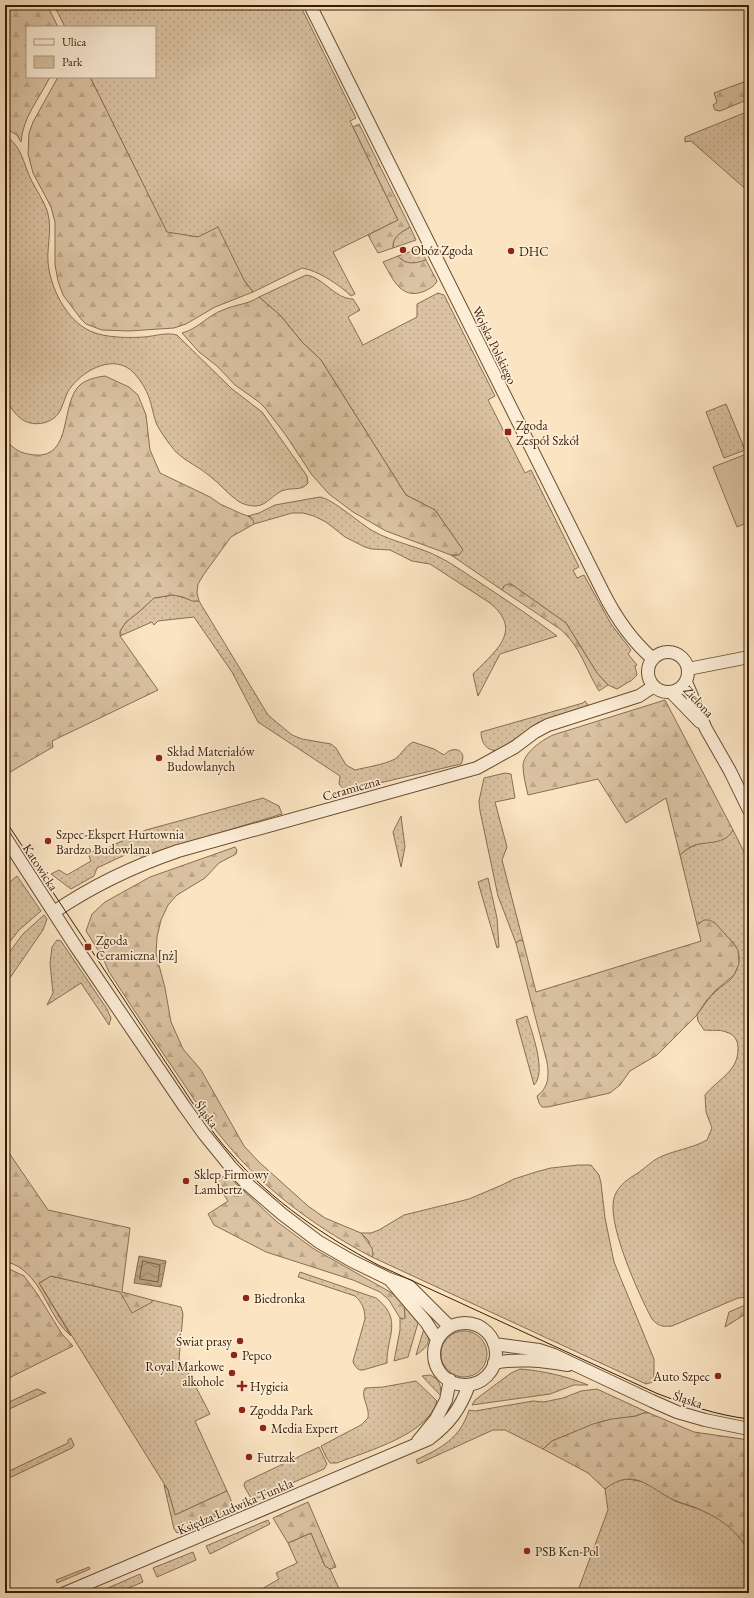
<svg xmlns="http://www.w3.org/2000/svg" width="754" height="1598" font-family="'EB Garamond',serif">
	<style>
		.green { fill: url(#green-dots); stroke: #896e53 }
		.forest { fill: url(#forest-firs); stroke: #896e53 }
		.pitch { fill: #dac2a2; stroke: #896e53 }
		.water { fill: url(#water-waves); stroke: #856b4f }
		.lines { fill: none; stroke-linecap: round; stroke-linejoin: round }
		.shore { stroke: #785e42; stroke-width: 1 }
		.minor-casing { stroke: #694d34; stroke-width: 14 }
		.minor { stroke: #fcedd7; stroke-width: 12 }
		.tram { stroke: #381b04; stroke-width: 1 }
		.poi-dot { fill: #8f2418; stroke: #fcedd7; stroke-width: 1.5 }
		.labels { text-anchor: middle; stroke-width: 3.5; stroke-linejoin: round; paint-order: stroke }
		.poi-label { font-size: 13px; fill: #381b04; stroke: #fcedd7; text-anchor: start }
		.street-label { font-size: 13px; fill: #381b04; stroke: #fcedd7 }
	</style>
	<defs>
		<pattern id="green-dots" width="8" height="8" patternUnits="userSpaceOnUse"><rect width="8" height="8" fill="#dac2a2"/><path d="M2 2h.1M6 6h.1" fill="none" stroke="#bca68a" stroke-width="1.8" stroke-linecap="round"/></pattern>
		<pattern id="forest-firs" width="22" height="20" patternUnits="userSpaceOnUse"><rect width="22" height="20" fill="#dac2a2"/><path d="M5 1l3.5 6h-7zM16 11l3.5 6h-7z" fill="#bca68a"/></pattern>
		<pattern id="water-waves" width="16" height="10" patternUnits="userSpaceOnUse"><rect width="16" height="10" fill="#b9a081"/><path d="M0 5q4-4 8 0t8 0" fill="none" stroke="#978267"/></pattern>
	</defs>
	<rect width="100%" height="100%" fill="#fbe4c2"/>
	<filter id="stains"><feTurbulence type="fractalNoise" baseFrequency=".005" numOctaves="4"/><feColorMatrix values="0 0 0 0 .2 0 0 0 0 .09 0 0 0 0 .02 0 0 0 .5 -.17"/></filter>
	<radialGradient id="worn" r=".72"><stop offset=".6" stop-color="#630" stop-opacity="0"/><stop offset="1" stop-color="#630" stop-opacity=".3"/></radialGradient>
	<path class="green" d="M54,5h246l56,113 -6,3 48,99 -65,32 22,42 -4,2c-11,-11 -34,-26 -49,-28l-49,24 -9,-12 -46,-43 -31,-4 -77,-156h65v-50h-90z
		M749,111v81l-58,-51 -6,1v-5z
		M5,135c16,12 17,23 24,40 6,15 18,28 20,44 2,15 -2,29 -1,43 2,25 18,58 42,69 15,7 39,7 54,6 12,-1 22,-5 33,-2l55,54 30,23 45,64 1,7c-7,10 -19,2 -30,10 -8,5 -13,13 -23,13 -6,0 -13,-2 -17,-5 -10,-7 -18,-17 -27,-24 -11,-10 -25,-15 -35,-25 -7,-8 -14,-18 -19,-27 -3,-7 -4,-14 -6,-21 -3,-12 -9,-22 -17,-31 -19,-20 -49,-4 -63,14 -5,6 -7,16 -11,24 -7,13 -26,16 -37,9 -8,-5 -13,-14 -18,-21z
		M410,227l6,13 -23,8c-1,-12 9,-16 17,-21z
		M421,248l5,12c-10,4 -20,6 -28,-4z
		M306,275c17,2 29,24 47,24l7,11 -12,7 15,28 54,-28v-13l21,-11 6,2 51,101 -7,4 37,73 6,-3 48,97 -6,3 4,8 7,-3 27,49 20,26 -3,4 9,11 -2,1 2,9 -5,5 -15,9 -9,-4 -11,-12 -31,-50 -55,-39 -7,2 -2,4 -51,-35 4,1 8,-6 -28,-40 -29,-15 -85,-135 -19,-18 -21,-26 -22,-19z
		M726,404l19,46 -21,8 -18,-46z
		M320,497c13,2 39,26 53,34 21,12 46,15 68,27 14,7 28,18 41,26 26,17 51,34 75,52l-57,18 -22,42 -5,-22c22,-23 51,-43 17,-71l-60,-39 -18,-3 -22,-11 -18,-1 -7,-2 -20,-10 -19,-15 -12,-6 -11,-3h-11l-38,11 -3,-7 -3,-1 11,-3 16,-8z
		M173,595c9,1 17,6 26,6l69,114 24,20 10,4 29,5 5,4 10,17 9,5c12,-3 28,-5 40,-11 7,-5 10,-13 18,-17l21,7 10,6c10,-11 24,-4 17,9l-116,27 -6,-7 1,-8 -82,-54 -26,-50 -38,-55 -36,4 -4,4 -2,-3 -32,14v-5l6,-9 14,-11 14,-13z
		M585,701l3,4 -2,2 -48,16 -40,28c-11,0 -17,-8 -17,-19l102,-29z
		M505,773l6,1 4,24 -20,4 12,45 -5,13 21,81 -3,-1 -4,3 -18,-47 -18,-85 -1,-10 5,-23z
		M263,798l16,8 3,8 -140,42 -15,-2 -30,14 -3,8 -23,13 -20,-15 8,-4 8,5 24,-14 -4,-10 2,3 12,-8 4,4 6,-4 35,-16z
		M401,816l4,31 -4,20 -8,-35z
		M733,830l16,32v435l-11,1 -66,28c-10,1 -14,0 -20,-7 -12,-22 -48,-100 -37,-124 5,-11 13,-16 23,-22 7,-5 13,-11 20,-15 16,-8 33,-9 49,-18l5,-12 -6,-16 -1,-17c13,-16 34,-24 33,-47 0,-8 -4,-14 -12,-16 -7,-3 -15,-1 -22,-2l-6,-9 -1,-6c6,-8 11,-17 19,-24 5,-5 14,-9 18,-16 17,-30 -12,-43 -34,-53l-3,3 -17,-70c5,-5 10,-8 16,-10 13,-5 29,-1 37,-15z
		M17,876l24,35 -22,19 -14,18v-62z
		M488,878l9,40 2,29 -2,1 -19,-66z
		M44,915l3,4 -4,11 -38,55v-27l18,-24z
		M57,940l4,1 46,68 4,9 -2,7 -28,-42 -34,22 6,-12 -3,-30 2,-16z
		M527,1016c5,17 20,56 7,69l-18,-65z
		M578,1165h13l8,10 2,8 4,35 9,44 40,97v15l-1,8 -7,2 -274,-127 1,-3 -5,-14 -7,-7h10l8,-3 25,-15 65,-16 33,-14 12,-6 25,-8 12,-3z
		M300,1272l76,26c28,22 10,39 11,65l-24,7c-5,1 -9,-4 -10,-9l12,-42c0,-10 -3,-17 -10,-23l-57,-19z
		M51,1276l69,16 32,10v-2l29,7 2,7 -4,45 10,15 21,40 -15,7 32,70 -52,24 -7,-25 -129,-207z
		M404,1306l14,17 -10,34 -14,4 6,-31v-12l2,1 3,-2z
		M425,1325c6,17 5,20 -9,30z
		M441 1354a23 23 0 1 1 46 0a23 23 0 1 1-46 0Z
		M520,1369c24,2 46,7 68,16h-14l-24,9 -78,11 3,-5 36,-27z
		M430,1375c10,4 11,11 11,21l-19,-20z
		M416,1381l21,20c-9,34 -70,50 -100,62h-7l-4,-6 -5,-11 40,-21 7,-7c2,-12 -8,-21 -3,-30l18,-1z
		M37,1389l9,4h-2l-39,18v-7z
		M597,1389l52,24h-5l-8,3 -33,5 -51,20 -9,8 -38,-19h-12l-75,34 -2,-4c25,-12 44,-21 53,-50l6,1 58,-10 11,1 19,-4 18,-7z
		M71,1438l3,7 -2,3 -67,32v-7l63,-30v-3z
		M319,1447l8,17 -3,5 -66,29h-7l-7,-12 1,-4z
		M627,1479l18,3 30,19 29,10 19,10 12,10 14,19v43h-172l31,-83 -3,-21 9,-7z
		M268,1520l2,4 -60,30 -4,-8z
		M311,1533l14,33 5,3 11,24h-80l-1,-3 19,-11 -3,-6 21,-10 -9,-20z
		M193,1552l3,8 -39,17 -4,-9z
		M89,1567l1,2 -33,14 -1,-3z
		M140,1574l3,8 -27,11h-14l-1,-2z"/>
	<path class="forest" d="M5,5h42l11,22h-31v50h23c-11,22 -27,40 -29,65l-4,-7 -12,-7z
		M58,77h32l77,155 31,5 20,-10 26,53 9,12 -38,15 -29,17 -12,4 -45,3 -27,-1 -16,-6 -5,-5 -18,-24 -5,-14 -3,-16v-43l-4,-15 -18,-34 -5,-19 1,-21 4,-11z
		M749,80v19l-29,12 -5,-1 -2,-5 4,-3 -3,-9z
		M359,124l51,103c-8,5 -18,9 -17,21l-15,5 -10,-18 30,-15 -45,-93z
		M398,256c8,10 18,7 28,4l11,21c-3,6 -7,7 -12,10 -24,10 -32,-12 -42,-29z
		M259,297l22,19 21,26 19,18 85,135 29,15 28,40 -4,5h-8l-65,-24 -33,-19 -24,-18 -17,-19 -27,-41 -20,-26 -6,-6 -24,-17 -18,-19 -18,-14 -17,-19c16,-4 26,-18 41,-23 13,-6 24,-5 36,-13z
		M105,376l24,11 9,8 8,20 4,35 10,23 50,24 10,7 22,10 6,2 5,4 1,4 -23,13 -27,37 -6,10 -1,9 2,8h-7l-9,-4 -10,-2 -19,3 -14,13 -14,11 -6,9v5l38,54 -106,51 1,6 -48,28v-336c10,11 14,14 29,16 40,4 25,-53 47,-71 7,-5 16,-7 24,-8z
		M508,584h3l55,39 31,50 11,12 -9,6c-14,-23 -18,-44 -39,-62l-58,-39 2,-4z
		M665,700l68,130c-7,13 -21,12 -34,14 -7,1 -14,6 -19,11l-14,-57 -40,25 -28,-44 -70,16c-2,-9 -5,-20 -5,-29 0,-13 19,-26 30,-31z
		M235,847l2,3 -1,4 -17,9 -14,15 -28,17 -9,10 -7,15 -4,17 -1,17 9,34 6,34 12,27 18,21 43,76 15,16 49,44 17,12 36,15 11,15 1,6 -1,3c-50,-26 -102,-63 -139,-106 -23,-26 -41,-55 -60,-83 -22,-32 -43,-64 -64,-96l-6,-14 -17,-27 6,-17 13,-12 45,-25z
		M704,920h5l6,3 19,21 4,6 1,14 -5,11 -18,15 -10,11 -9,14 -40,40 -27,16 -10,14 -10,8 -62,14h-6l-3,-4 -2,-7c12,-9 12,-20 10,-34l-31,-119 4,-3 3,1 13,51 165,-51 -4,-16z
		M5,1147l43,63 82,18 -8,64 30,8v2l-20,11 -12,-21 -69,-16 -12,7 32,53c-22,-18 -26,-50 -49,-67 -5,-4 -12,-6 -17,-8z
		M225,1176l5,2 46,43 38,28 78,44 12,13 1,11 -1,2 -4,-1 -11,-18 -9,-8 -27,-12 -87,-28 -52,-27 -6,-11 20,-13 -11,-17 -1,-3 2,-2z
		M5,1267l19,9 14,19 24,39 11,12 -68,34z
		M743,1306h6v9h-5l-19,12 4,-15z
		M644,1413h5l45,19 55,8v110c-16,-23 -29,-32 -55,-43 -6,-2 -13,-4 -20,-7 -26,-12 -39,-34 -69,-11l-17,-16 -45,-24 9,-8 41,-17 19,-5 24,-3z
		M164,1485l4,5 7,25 52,-24c3,7 8,13 1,20l-51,22 -3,-4z
		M308,1502l28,65 -6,2 -5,-3 -14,-33 -23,10 -15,-25z"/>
	<path class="pitch" d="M749,453v69l-12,5 -24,-60z"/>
	<path class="water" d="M139,1256l27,5 -5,26 -27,-4z"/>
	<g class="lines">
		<path class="shore" d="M143,1261l17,4 -2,17 -18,-3z"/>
		<g class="minor-casing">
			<path id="minor" d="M310,5l293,587c13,26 28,48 50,67
				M648 672a20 20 0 1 1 40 0a20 20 0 1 1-40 0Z
				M688,669l61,-12
				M686,682l20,47 24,42 19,39
				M671,692l29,30
				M5,837l71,110 108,159 20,28 26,32 15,16 37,32 37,28 33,19 37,18 20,7 41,41
				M54,912c38,-26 80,-46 124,-61l299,-83 38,-21 20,-15 13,-7 91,-29 15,-10
				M391,1281l35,41 11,17
				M434 1354a31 31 0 1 1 62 0a31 31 0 1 1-62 0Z
				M494,1344l45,6 15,5 98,46 25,11 28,8 44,9
				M494,1363c25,-5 49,-2 74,2
				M418,1441l18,-22 10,-19 4,-20
				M65,1593l364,-154c21,-16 31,-30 40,-54"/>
		</g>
		<use href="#minor" class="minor"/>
		<path class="tram" d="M5,820l195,294c10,14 20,28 32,41 40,46 92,81 146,110l278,128c31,12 60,22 93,26"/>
	</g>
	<g class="poi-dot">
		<circle cx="403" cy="250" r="4"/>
		<circle cx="511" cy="251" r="4"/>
		<rect x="504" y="428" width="8" height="8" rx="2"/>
		<circle cx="159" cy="758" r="4"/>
		<circle cx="48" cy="841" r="4"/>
		<rect x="84" y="943" width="8" height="8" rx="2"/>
		<circle cx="186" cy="1181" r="4"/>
		<circle cx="246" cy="1298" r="4"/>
		<circle cx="240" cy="1341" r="4"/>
		<circle cx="234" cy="1355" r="4"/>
		<circle cx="232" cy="1373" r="4"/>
		<circle cx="718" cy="1376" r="4"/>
		<path d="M240 1380h4v4h4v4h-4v4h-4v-4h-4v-4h4z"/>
		<circle cx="242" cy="1410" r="4"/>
		<circle cx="263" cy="1428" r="4"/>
		<circle cx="249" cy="1457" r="4"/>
		<circle cx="527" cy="1551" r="4"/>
	</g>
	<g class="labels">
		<g class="poi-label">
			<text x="411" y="255">Obóz Zgoda</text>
			<text x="519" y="256">DHC</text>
			<text x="516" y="430">Zgoda<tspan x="516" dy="15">Zespół Szkół</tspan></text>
			<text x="167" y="756">Skład Materiałów<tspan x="167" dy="15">Budowlanych</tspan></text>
			<text x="56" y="839">Szpec-Ekspert Hurtownia<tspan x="56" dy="15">Bardzo Budowlana</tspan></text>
			<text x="96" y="945">Zgoda<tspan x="96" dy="15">Ceramiczna [nż]</tspan></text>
			<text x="194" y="1179">Sklep Firmowy<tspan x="194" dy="15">Lambertz</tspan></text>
			<text x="254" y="1303">Biedronka</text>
			<text x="232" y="1346" text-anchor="end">Świat prasy</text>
			<text x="242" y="1360">Pepco</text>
			<text x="224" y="1371" text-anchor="end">Royal Markowe<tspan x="224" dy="15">alkohole</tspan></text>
			<text x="710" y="1381" text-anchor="end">Auto Szpec</text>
			<text x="250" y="1391">Hygieia</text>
			<text x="250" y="1415">Zgodda Park</text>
			<text x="271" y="1433">Media Expert</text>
			<text x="257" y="1462">Futrzak</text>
			<text x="535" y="1556">PSB Ken-Pol</text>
		</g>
		<g class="street-label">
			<text transform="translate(495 345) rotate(64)" y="5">Wojska Polskiego</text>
			<text transform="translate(699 701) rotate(47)" y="5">Zielona</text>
			<text transform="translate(351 788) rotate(-16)" y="5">Ceramiczna</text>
			<text transform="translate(41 867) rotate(57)" y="5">Katowicka</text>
			<text transform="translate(207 1114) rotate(54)" y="5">Śląska</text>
			<text transform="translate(688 1399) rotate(18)" y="5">Śląska</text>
			<text transform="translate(235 1506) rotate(-23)" y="5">Księdza Ludwika Tunkla</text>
		</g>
	</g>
	<rect width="754" height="1598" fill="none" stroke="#fbe4c2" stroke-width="20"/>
	<rect x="6" y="6" width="742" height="1586" fill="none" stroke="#381b04" stroke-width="2"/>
	<rect x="10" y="10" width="734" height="1578" fill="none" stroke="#381b04"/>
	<rect x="26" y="26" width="130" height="52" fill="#fcedd7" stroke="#ae9983"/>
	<rect x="34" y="39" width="20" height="6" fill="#fcedd7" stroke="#ae9983"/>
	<text x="62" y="46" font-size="12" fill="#381b04">Ulica</text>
	<rect x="34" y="56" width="20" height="12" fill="#dac2a2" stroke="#ae9983"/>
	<text x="62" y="66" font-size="12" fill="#381b04">Park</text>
	<rect width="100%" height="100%" filter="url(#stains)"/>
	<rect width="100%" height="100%" fill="url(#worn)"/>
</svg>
